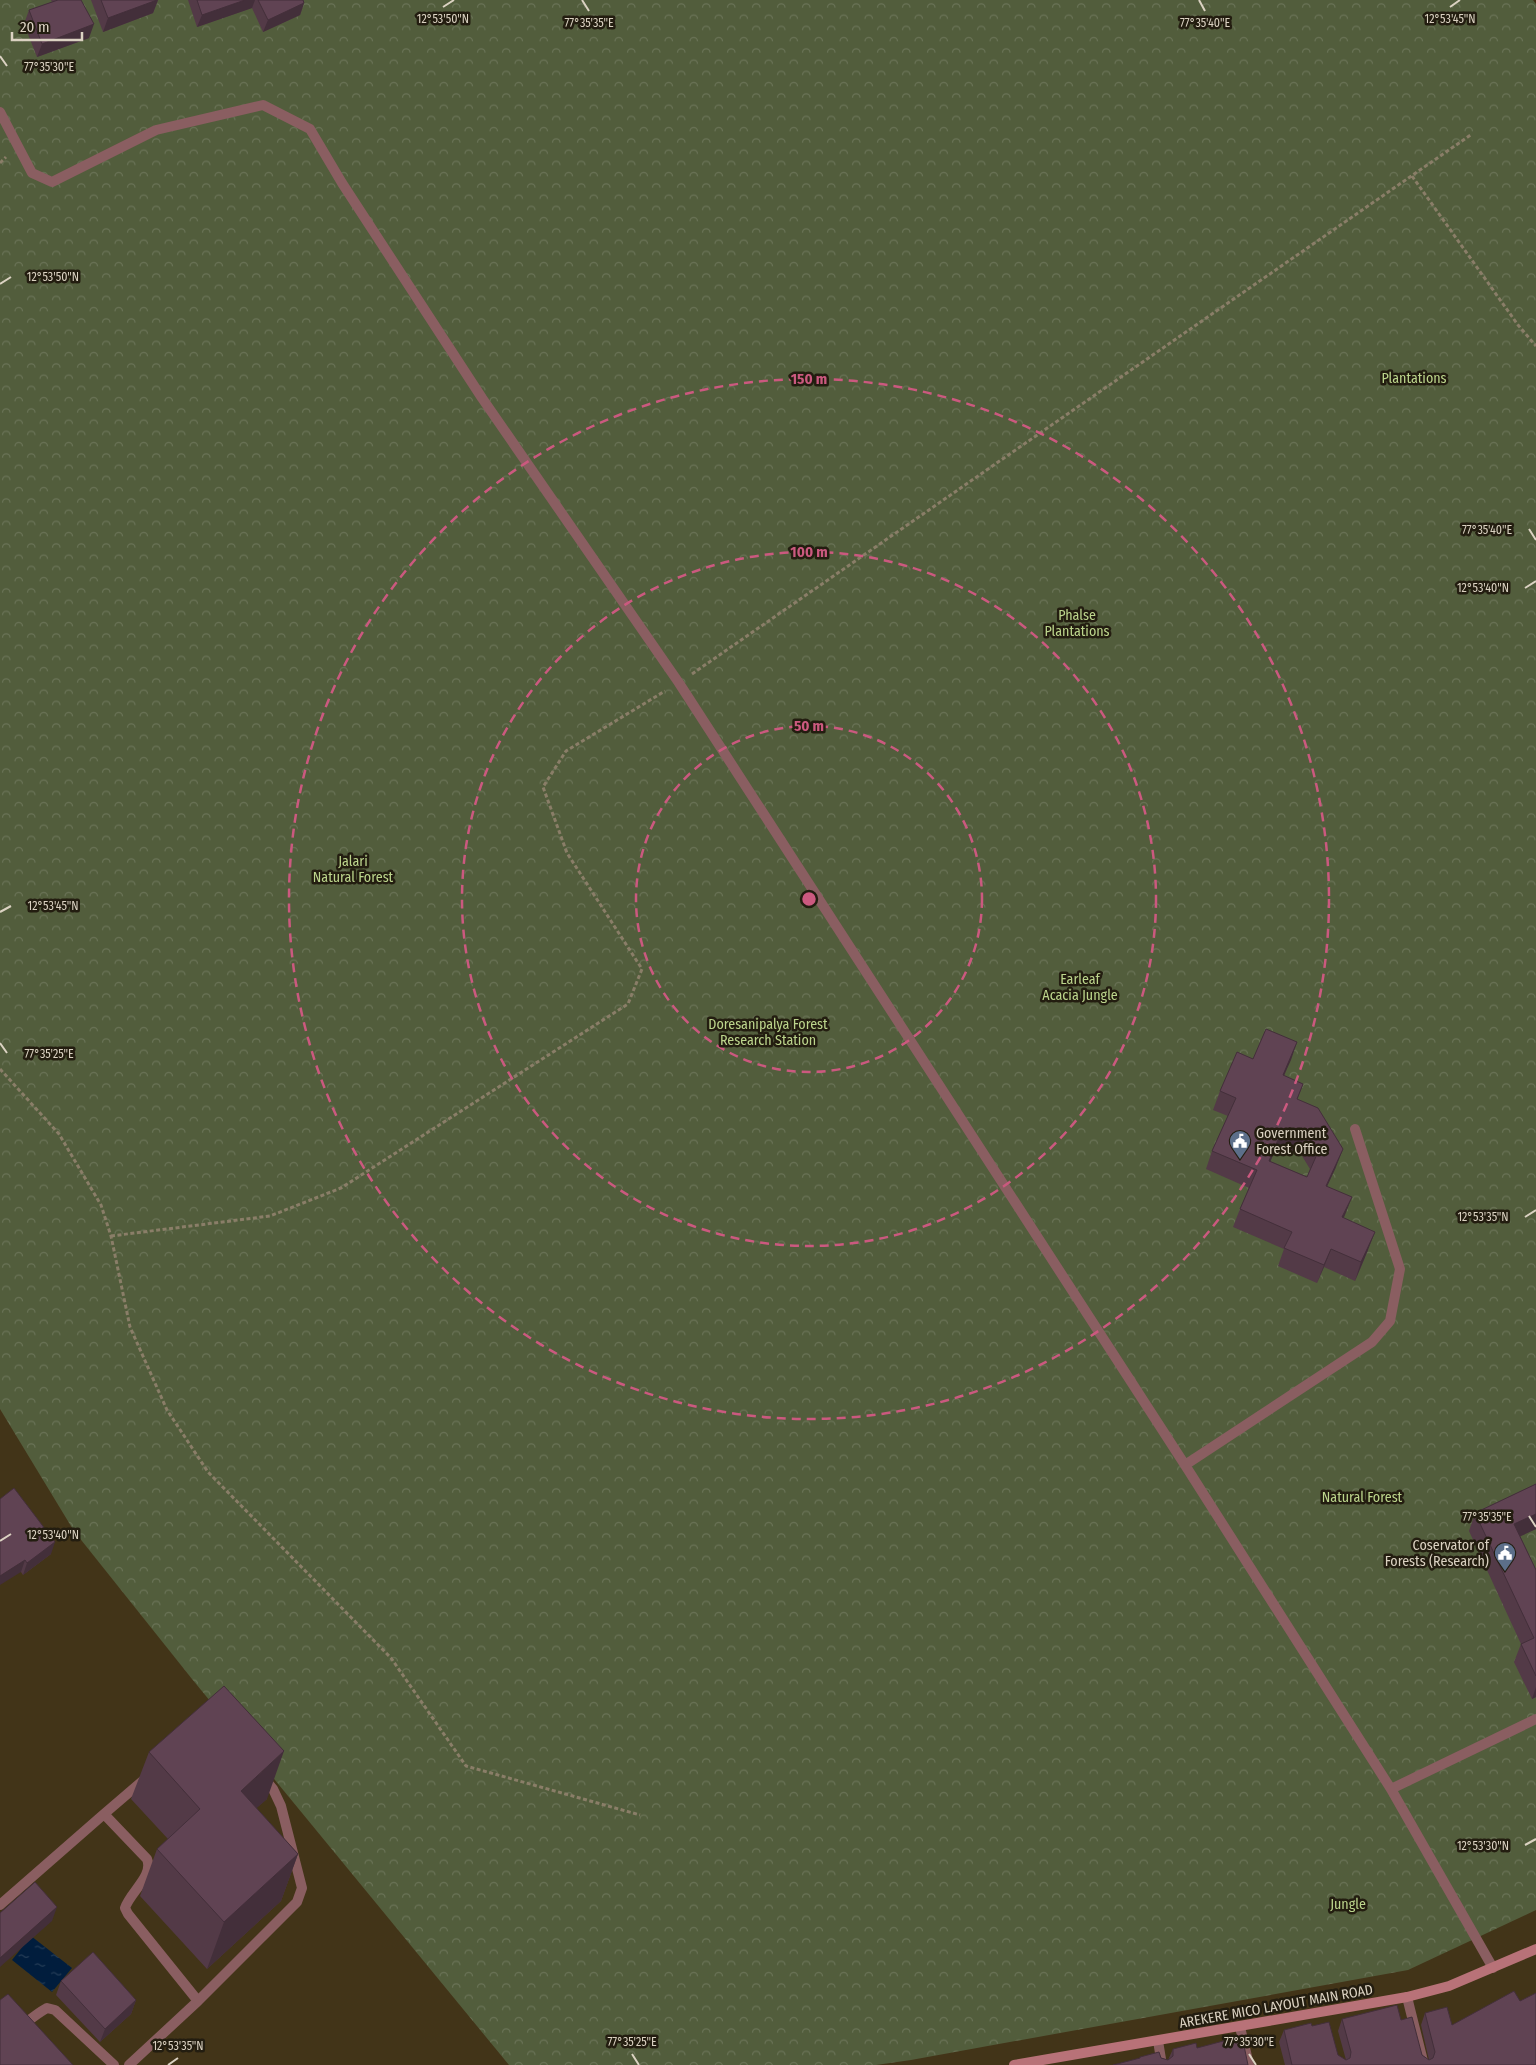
<svg xmlns="http://www.w3.org/2000/svg" width="1536" height="2065" font-family="'Fira Sans Condensed',sans-serif">
	<style>
		.forest { fill: url(#forest-crowns) }
		.water { fill: url(#water-ripples) }
		.lines { fill: none; stroke-linecap: round; stroke-linejoin: round }
		.path { stroke: #8a7e68; stroke-width: 3; stroke-dasharray: 4 2.5; stroke-linecap: butt }
		.lane { stroke: #8a5e61; stroke-width: 10 }
		.street { stroke: #8a5e61; stroke-width: 10 }
		.secondary { stroke: #b87278; stroke-width: 10 }
		.wall { fill: #533a47; fill-rule: evenodd }
		.shaded-wall { fill: #432f3a }
		.building { fill: #604353; stroke: #432f3a; fill-rule: evenodd }
		.ticks { fill: none; stroke: #dbd2c2; stroke-width: 2 }
		.ring { fill: none; stroke: #cb597f; stroke-width: 2.5; stroke-dasharray: 9 6 }
		.labels { text-anchor: middle; stroke-width: 5; stroke-linejoin: round; paint-order: stroke }
		.park-label { font-size: 14px; fill: #bcd58c; stroke: #231d10 }
		.poi-label { font-size: 14px; fill: #dbd2c2; stroke: #231d10; text-anchor: start }
		.street-label { font-size: 14px; fill: #dbd2c2; stroke: #231d10 }
		.ticks-label { font-size: 12px; text-anchor: middle; fill: #dbd2c2; stroke: #231d10; stroke-width: 5; stroke-linejoin: round; paint-order: stroke }
		.centre { fill: #cb597f; stroke: #231d10; stroke-width: 2.5 }
		.ring-label { font-size: 15px; text-anchor: middle; font-weight: bold; fill: #cb597f; stroke: #231d10; stroke-width: 5; stroke-linejoin: round; paint-order: stroke }
	</style>
	<defs>
		<pattern id="forest-crowns" width="20" height="18" patternUnits="userSpaceOnUse" patternTransform="scale(1.25)"><rect width="20" height="18" fill="#525d3c"/><path d="M2 6a3 3 0 1 1 6 0M12 15a3 3 0 1 1 6 0" fill="none" stroke="#6a7357"/></pattern>
		<pattern id="water-ripples" width="26" height="14" patternUnits="userSpaceOnUse" patternTransform="scale(1.25)"><rect width="26" height="14" fill="#011d3d"/><path d="M2 4q2-2 4 0t4 0M15 11q2-2 4 0t4 0" fill="none" stroke="#253d57"/></pattern>
	</defs>
	<rect width="100%" height="100%" fill="#423418"/>
	<path class="forest" d="M0,0h1533l3,4v1906l-128,60 -497,90 -35,5h-367l-317,-386 -118,-148 -74,-122z"/>
	<path class="water" d="M31,1936l41,32 -20,24 -40,-32z"/>
	<g class="lines">
		<path class="path" d="M0,163l6,-6
			M1412,176l106,149 18,21
			M692,674l780,-540
			M0,1069l59,65 42,71 10,31 19,91 37,83 41,62 183,186 75,108 174,49
			M111,1236l159,-20 71,-28 287,-184 14,-35 -75,-116 -24,-66 23,-36 99,-60"/>
		<path class="lane" d="M0,112l32,61 20,9 104,-52 107,-25 47,24 32,54 140,215 197,285 506,782 206,324 102,179
			M1185,1465l187,-123 18,-21 10,-52 -45,-140
			M1391,1789l145,-70"/>
		<path class="street" d="M104,1814l42,-36
			M0,1905l104,-91 43,45c7,17 -17,33 -22,49l3,6 70,87
			M1407,1997l17,68
			M1240,2027l9,38
			M0,2029c19,5 31,-13 47,-21l8,2 59,55
			M1158,2041l4,24
			M129,2065l69,-64 99,-99 5,-14 -21,-82 -8,-17 -10,-12"/>
		<path class="secondary" d="M1014,2065l393,-68 42,-11 87,-37"/>
	</g>
	<path class="wall" d="M51,0h30l8,38 -52,19 -13,-33 5,-14 23,-8z
		M91,0h67l-5,13 -50,19z
		M188,0h115l1,3 -4,12 -37,17 -11,-24 -55,19z
		M1297,1042l-13,34 19,8 -6,16 39,67 -9,19 17,32 24,32 -13,31 -31,-14 -7,16 -39,-17 6,-17 -51,-22 7,-18 9,-21 -43,-19 6,-18 16,-35 -15,-6 7,-19 33,-32zM1299,1151l11,18 -3,8 -37,-16 4,-8z
		M1536,1484v45l-16,7 16,34v127l-4,2 -18,-37 7,-18 -52,-113 6,-18z
		M0,1499l51,55 -28,21 -2,-3z
		M149,1752l118,47 -11,9 42,46 -17,47 -74,68 -67,-73 17,-47 11,-10 -37,-40z
		M61,1981l75,19 -5,14 -31,28 -44,-47z
		M1520,2001l16,64h-251l-6,-23 5,-12 28,-4 26,29 8,5 -8,-29 4,-12 59,1 21,35 7,5 -8,-35 4,-12 27,12z
		M1197,2048l51,17 -109,-6 1,-2 21,1 7,2 5,-11z"/>
	<path class="shaded-wall" d="M157,0h1l-5,13 -50,19 5,-14z
		M245,0h10l-3,8 -55,19 5,-12z
		M304,3l-4,12 -37,17 5,-12z
		M94,24l-5,14 -52,19 5,-13z
		M1297,1042l-6,18 -15,33 7,-18z
		M1305,1133l-6,18 -25,2 -11,26 6,-18 11,-26z
		M1343,1149l-7,18 -17,37 7,-18z
		M1352,1197l-7,18 -9,20 6,-18z
		M1375,1232l-7,18 -13,31 6,-19z
		M1331,1249l-7,18 -7,16 7,-18z
		M1536,1514v15l-28,13 6,-18z
		M55,1542l-4,12 -28,21 4,-12z
		M25,1560l-4,12 -21,13v-9z
		M1536,1687v10l-4,2z
		M284,1751l-17,48 -44,39 18,-47z
		M298,1854l-17,47 -74,68 17,-47z
		M57,1907l-5,14 -52,46v-9z
		M136,2000l-5,14 -31,28 5,-13z"/>
	<path class="building" d="M58,0h23l13,24 -52,20 -13,-34z
		M101,0h56l-49,18z
		M197,0h48l-43,15z
		M258,0h45l1,3 -36,17z
		M1266,1029l31,13 -14,33 20,9 -6,15 21,9 25,41 -17,37 26,11 -10,20 33,15 -14,30 -30,-13 -7,16 -40,-17 8,-16 -52,-23 17,-39 -45,-19 24,-53 -16,-7 17,-39 16,7zM1305,1133l13,19 -11,25 -38,-16 11,-26z
		M1536,1484v30l-22,10 22,46v106l-15,-32 13,-6 -59,-125z
		M14,1488l41,54 -28,21 -2,-3 -25,16v-77z
		M224,1686l60,65 -43,40 57,63 -74,68 -67,-73 43,-40 -51,-57z
		M35,1882l22,25 -57,51v-45z
		M93,1952l43,48 -31,29 -44,-48z
		M1514,1991l6,10 16,-8v72h-244l-8,-35 27,-7 1,3 17,-4 9,33 8,5 4,-2 1,-6 -9,-33 55,-14 4,15 11,-3 10,38 7,5 4,-2 2,-6 -10,-39 22,-6 5,18z
		M8,1994l65,71h-73v-65z
		M1242,2036l6,29h-135l27,-7v-1l19,-5 2,6 7,2 5,-4v-7l23,-6 1,5z"/>
	<path class="ticks" d="M582,0l7,11M1199,0l6,11M443,7l11,-7M1450,7l10,-7M0,56l7,10M0,284l11,-7M1529,529l7,11M1525,588l11,-7M0,912l11,-6M0,1043l7,10M1525,1217l11,-7M1529,1516l7,11M0,1541l11,-7M1525,1845l11,-6M632,2054l7,11M1249,2054l7,11M168,2065l10,-7"/>
	<g class="ring">
		<circle cx="809" cy="899" r="173"/>
		<circle cx="809" cy="899" r="347"/>
		<circle cx="809" cy="899" r="520"/>
	</g>
	<defs>
		<g id="civic-pin" transform="scale(1.125)"><path d="M0 17L-7.5 6A9.5 9.5 0 1 1 7.5 6Z" fill="#5c6f8a" stroke="#231d10"/><path d="M-.6-6.5H3V-4.5H.6V-3L4-1V1h2V6H-6V1h2V-1L-.6-3ZM-1.2 2.5V6h2.4V2.5Z" fill="#fff"/></g>
	</defs>
	<g fill-rule="evenodd">
		<use href="#civic-pin" x="1240" y="1141"/>
		<use href="#civic-pin" x="1505" y="1553"/>
	</g>
	<g class="labels">
		<g class="park-label">
			<text x="1414" y="383">Plantations</text>
			<text x="1077" y="620">Phalse<tspan x="1077" dy="16">Plantations</tspan></text>
			<text x="353" y="866">Jalari<tspan x="353" dy="16">Natural Forest</tspan></text>
			<text x="1080" y="984">Earleaf<tspan x="1080" dy="16">Acacia Jungle</tspan></text>
			<text x="768" y="1029">Doresanipalya Forest<tspan x="768" dy="16">Research Station</tspan></text>
			<text x="1362" y="1502">Natural Forest</text>
			<text x="1348" y="1909">Jungle</text>
		</g>
		<g class="poi-label">
			<text x="1256" y="1138">Government<tspan x="1256" dy="16">Forest Office</tspan></text>
			<text x="1489" y="1550" text-anchor="end">Coservator of<tspan x="1489" dy="16">Forests (Research)</tspan></text>
		</g>
		<g class="street-label">
			<text transform="translate(1276 2006) rotate(-10)" y="5">AREKERE MICO LAYOUT MAIN ROAD</text>
		</g>
	</g>
	<g class="ticks-label">
		<text x="1450" y="23">12°53'45"N</text>
		<text x="443" y="23">12°53'50"N</text>
		<text x="589" y="27">77°35'35"E</text>
		<text x="1205" y="27">77°35'40"E</text>
		<text x="49" y="71">77°35'30"E</text>
		<text x="53" y="281">12°53'50"N</text>
		<text x="1487" y="534">77°35'40"E</text>
		<text x="1483" y="592">12°53'40"N</text>
		<text x="53" y="910">12°53'45"N</text>
		<text x="49" y="1058">77°35'25"E</text>
		<text x="1483" y="1221">12°53'35"N</text>
		<text x="1487" y="1521">77°35'35"E</text>
		<text x="53" y="1539">12°53'40"N</text>
		<text x="1483" y="1850">12°53'30"N</text>
		<text x="632" y="2046">77°35'25"E</text>
		<text x="1249" y="2046">77°35'30"E</text>
		<text x="178" y="2050">12°53'35"N</text>
	</g>
	<circle cx="809" cy="899" r="8" class="centre"/>
	<g class="ring-label">
		<text x="809" y="384">150 m</text>
		<text x="809" y="557">100 m</text>
		<text x="809" y="731">50 m</text>
	</g>
	<path d="M12 32v8h70v-8" fill="none" stroke="#dbd2c2" stroke-width="2.5"/>
	<text x="20" y="32" font-size="15" fill="#dbd2c2" stroke="#231d10" stroke-width="4" paint-order="stroke">20 m</text>
</svg>
